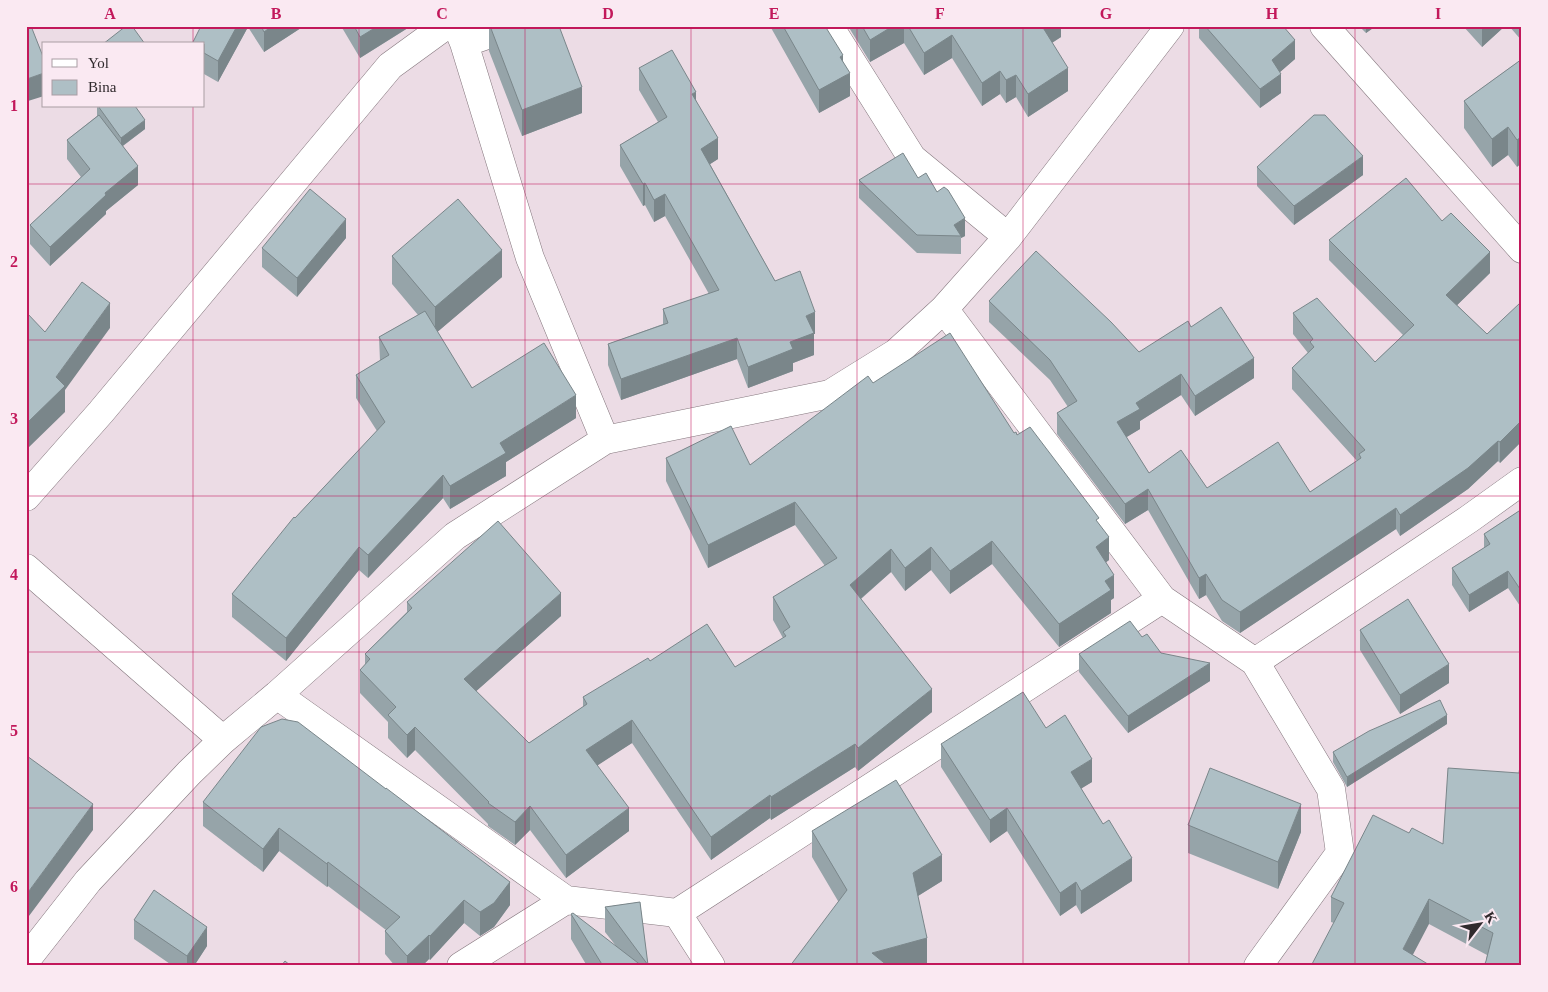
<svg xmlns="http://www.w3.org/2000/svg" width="1548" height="992" font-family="Georgia,serif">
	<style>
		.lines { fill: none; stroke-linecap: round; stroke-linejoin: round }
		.minor-casing { stroke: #85777e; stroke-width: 29 }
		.minor { stroke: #fff; stroke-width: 28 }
		.wall { fill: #96a4a9 }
		.shaded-wall { fill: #7a868a }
		.building { fill: #aebfc5; stroke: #7a868a }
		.grid { fill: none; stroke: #c2185b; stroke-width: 1; stroke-opacity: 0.55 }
		.neatline { fill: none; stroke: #c2185b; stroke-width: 2 }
		.grid-label { font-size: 16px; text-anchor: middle; font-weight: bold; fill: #c2185b }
	</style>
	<rect width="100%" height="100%" fill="#ecdce5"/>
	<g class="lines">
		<g class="minor-casing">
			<path id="minor" d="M457,26l7,17 66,215 75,182
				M829,26l83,132 96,79
				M1324,26l198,223
				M464,43l49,-17
				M944,309l218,290 93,63 76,127 9,64 -82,113
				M26,497l75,-85 289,-346 55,-40
				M26,568l197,172
				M1255,662l214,-143 53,-38
				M277,695l289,205 111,13 485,-314
				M677,913l34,53
				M26,960l62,-79 101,-108 34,-33 54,-45 178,-159 150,-96 225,-46 66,-41 48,-44 64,-72 162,-211
				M461,966l105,-66"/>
		</g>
		<use href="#minor" class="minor"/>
	</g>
	<path class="wall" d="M201,26h103l-40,26 -16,-25 -30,55 -14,-8v-30z
		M341,26h70l-51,32z
		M489,26h70l23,87 -60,23 -33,-85z
		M770,26h55l18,36 7,34 -31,17z
		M848,26h213v11l-9,6 16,48 -40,26 -12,-20 -10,6 -6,-9 -18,12 -30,-48 -28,17 -20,-32 -34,19z
		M1199,26h84l12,33 -15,13 1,21 -21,15 -61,-70z
		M1359,26h17l-10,7z
		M1463,26h42l-23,21z
		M1509,26h13v15z
		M1522,59l-5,108 -9,-12 -16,12 -28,-39v-27z
		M639,68l57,32 22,59 -8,5 65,117 40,53h-1v21l-21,8v8l-45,17 -11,-29 -116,41 -13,-35v-21l55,-20v-15l46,-15 -44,-78 -11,6 -9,-17 -2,1 -23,-40v-21l38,-23 -19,-32z
		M97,107l48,22 -22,17 15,39 -32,26v3l-56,52 -20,-22v-19l51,-48 -14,-18v-19l30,-24z
		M1257,167l106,8 -69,50 -37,-39z
		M918,178l47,58 -4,2v16l-44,-1 -58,-55v-18z
		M1442,221l48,52 -33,32 30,29 35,-30v137l-22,22 -2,-2 -30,28 -68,47 -4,-7 -156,104 -18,-12 -16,-26 -7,4 -51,-89 -23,14 -68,-90v-21l11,-6 -18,-27 -61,-58v-21l150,51 52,-25 63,51 -59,38 -14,-21 -41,26v8l-14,8 23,36 58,15 103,4 47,-31 -65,-72v-21l16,-15 -15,-19v-21l82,49 28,-27 -74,-75v-20z
		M346,238l-49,59 -35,-30v-19z
		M392,256l110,21 -65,55 35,56 104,30 -70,44v14l-56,33 -7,-11 -75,80 -9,-8 -73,91 -54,-44v-23l63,-76 82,-87 -21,-33v-23l24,-14 -1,-24 39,-22 -26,-31z
		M873,383l144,52 82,89 10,36 -3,2 8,36 -3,2v13l-52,34 -67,-83 -42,30 -19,-24 -26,21 -14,-19 -30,27 71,113 -74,59 -3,-4 -84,53 -1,-2 -59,42 -79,-117 -35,22 32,66 -63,47 -36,-48 -15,15 -27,-19v-2l-73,-74 -8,8 -19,-20v-16l-28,-29v-23l5,-5v-11l42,-42v-10l154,14 -85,75 53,52 54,-36v-10l67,-36 85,6 48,-29 -10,-18v-23l52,-31 -30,-41 -87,43 -42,-87v-23l84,7z
		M1522,509v100l-14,-21 -39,24 -17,-27v-17l32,-20v-14z
		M1360,630l89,53 -49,31 -40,-64z
		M1142,637l19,16 49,28 -82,52 -49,-61v-18z
		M1447,724l-100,63 -14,-25v-10z
		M1046,728l46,54 -11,6 51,93 -51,33 -5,-9 -16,11 -53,-85 -17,12 -49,-76v-23z
		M1519,773l3,193 -36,-5 1,-6 -58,-31 -95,-1 -3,-1v-25l78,-64 34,11z
		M203,802l307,103 -16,22 -14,9 -16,-13 -34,37 -1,-1 -7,7h-27l-10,-12v-23l1,-1 -58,-44 -1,1 -48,-36 -16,21 -60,-46z
		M1188,825l113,7 -23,57 -90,-36z
		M812,831l130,50 -24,15 9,68 -89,-63 -26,-44z
		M640,902l8,64h-61l-16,-27v-25l45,32 -11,-14v-25z
		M134,920l73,26 -13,20h-21l-39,-27z"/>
	<path class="shaded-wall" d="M237,26h11v1l-30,55v-21z
		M272,26h32l-40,26v-20z
		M378,26h33l-51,32v-21z
		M893,26h11v17l-34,19v-22z
		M1042,26h19v11l-19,12z
		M1366,26h10l-10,7z
		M1482,26h23l-23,21z
		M952,35v23l-28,17v-22z
		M1295,40v19l-23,20v-19z
		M843,55v22l7,-4v23l-31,17v-23l21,-33z
		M1068,68v23l-40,26v-23z
		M1000,71v23l-18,12v-23z
		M44,73v23l-16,5v4l-2,1v-23l1,-4z
		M1281,74v19l-21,15v-19z
		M1016,75v22l-10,6v-23z
		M582,87v26l-60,23v-26z
		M696,92v22l-4,-20z
		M145,120v9l-24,18v-9z
		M1508,127v28l-16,12v-28z
		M1522,136v27l-5,4v-27z
		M718,138v21l-17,11v-21z
		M1363,156v19l-69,50v-19z
		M138,166v19l-32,26v3l-56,52v-19l55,-54z
		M645,183v22l-2,1v-22z
		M665,194v22l-11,6v-22z
		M965,218v18l-4,2v-2l-7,-11z
		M346,219v19l-49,59v-19z
		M502,250v27l-67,57v-27z
		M1490,252v21l-44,43v-21z
		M110,303v25l-45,62v22l-39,38v-26l30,-47z
		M815,312v22h-1v21l-21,8v8l-45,17v-21l42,-25 16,-26z
		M737,338v21l-116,41v-21z
		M1254,358v20l-59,38v-20z
		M1181,374v21l-41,26v8l-23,14v-21l19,-19z
		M576,395v23l-70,44v14l-56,33v-23l50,-43z
		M1522,420v21l-22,22v-21z
		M1498,441v20l-30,28 -68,47v-21z
		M443,475v23l-75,80v-23z
		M1148,489v21l-23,14v-20z
		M795,502v23l-87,43v-23z
		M1396,508v21l-156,104v-21z
		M1109,537v23l-13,10v-23z
		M992,541v23l-42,30v-23z
		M359,547v23l-73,91v-23z
		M931,547v23l-26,21v-23z
		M891,549v23l-41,36v-23z
		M1508,571v17l-39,24v-17z
		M1206,574v21l-7,4v-21z
		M1114,575v23l-3,2v13l-52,34v-23l46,-43z
		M561,593v23l-97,86v-23z
		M1210,663v18l-82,52v-17z
		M1449,664v19l-49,31v-19z
		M932,689v23l-74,59v-23z
		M1447,715v9l-100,63v-10z
		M632,720v23l-46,30v-23z
		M415,727v23l-8,8v-23z
		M855,744v23l-84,53v-23z
		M1092,759v23l-21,13v-23z
		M770,795v23l-59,42v-23z
		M93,804v26l-67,90v-25z
		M1301,804v28l-23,57v-27z
		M530,806v24l-15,15v-23z
		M629,808v23l-63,47v-23z
		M1007,808v23l-17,12v-23z
		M279,828v23l-16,21v-23z
		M942,855v26l-29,18v-26z
		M1132,858v23l-51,33v-23z
		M328,862v24l-1,1v-23z
		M510,882v23l-16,22 -14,9v-24z
		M1076,882v23l-16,11v-23z
		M1429,899v25l-22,42 -4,-17z
		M464,900v23l-34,37v-24z
		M207,927v19l-13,20h-7v-10z
		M429,935v24l-7,7h-15v-10z
		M927,938v26l-7,2h-48v-13z"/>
	<path class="building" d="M26,26h5l13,33v14l-17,6 1,3 -2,1z
		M126,26h6l13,18h-42z
		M201,26h36l-19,35 -14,-8v-9h-12z
		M261,26h11l-8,6z
		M354,26h24l-18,11z
		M490,26h69l23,61 -60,23z
		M783,26h42l18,29 -3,2 10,16 -31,17z
		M862,26h31l-23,14z
		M908,26h134l26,42 -40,26 -12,-19 -10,5 -6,-9 -18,12 -30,-48 -28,18z
		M1205,26h78l12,14 -23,20 9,14 -21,15z
		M672,50l24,42 -4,2 26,44 -17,11 74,132 25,-10 15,41 -9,4 8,17 -24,9 3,7 -45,18 -11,-29 -116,41 -13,-35 60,-21 -5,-14 56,-19 -54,-96 -11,6 -9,-17 -2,1 -23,-39 47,-28 -28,-49z
		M1522,59v77l-5,4 -9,-13 -16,12 -28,-38z
		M98,106h37l10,14 -24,18z
		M99,115l39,51 -33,27 1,2 -56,52 -20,-22 60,-56 -23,-29z
		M1314,115h11l38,41 -69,50 -37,-39z
		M903,153l15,25 8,-5 11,19 7,-5 4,3 17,28 -11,7 7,11 -44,-1 -58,-55z
		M1406,178l36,43 9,-8 39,39 -44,43 41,39 33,-31 2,1v116l-22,22 -2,-1 -30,27 -68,47 -4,-7 -156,104 -18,-12 -16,-26 -7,4 -51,-89 -23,15 -68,-91 20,-12 -27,-41 -61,-59 47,-50 75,71 28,30 49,-31 3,6 30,-20 33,51 -59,38 -14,-22 -45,29 4,6 -23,13 32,51 32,-23 26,38 71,-46 32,50 51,-34 -2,-4 6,-4 -73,-82 22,-21 -4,-5 3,-3 -20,-26 24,-15 58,64 39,-37 -85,-85z
		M310,189l36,30 -49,59 -35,-30z
		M458,199l44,51 -67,57 -43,-51z
		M82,282l28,21 -54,74 9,9 -39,38v-112l19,20z
		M425,311l47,77 72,-45 32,52 -76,48 6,10 -56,33 -7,-11 -75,80 -9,-8 -73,91 -54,-44 62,-77 1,1 90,-96 -29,-47 33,-20 -10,-18z
		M950,333l64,100 2,-1 1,3 13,-8 69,91 -3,2 13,17 -13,10 18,28 -9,6 6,9 -52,34 -67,-83 -42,30 -19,-24 -26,21 -14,-19 -41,36 82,104 -74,59 -3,-4 -84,53 -1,-2 -59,42 -79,-117 -46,30 43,58 -63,47 -36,-49 -15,16 -27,-19 1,-1 -74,-75 -8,8 -19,-20 8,-8 -36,-37 10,-11 -5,-5 47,-46 -5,-6 91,-81 63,72 -97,86 65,64 58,-39 -4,-7 65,-39 2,3 57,-37 28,43 51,-31 -3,-4 7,-5 -17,-30 64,-39 -42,-56 -87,43 -42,-87 65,-32 19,39 118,-89 5,7z
		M1522,509v83l-14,-21 -39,24 -17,-27 38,-24 -6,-10z
		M1408,599l41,65 -49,31 -40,-65z
		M1130,621l12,16 5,-3 14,19 49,10 -82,53 -49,-62z
		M1023,692l23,36 19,-13 27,44 -21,13 32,52 6,-4 23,38 -51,33 -5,-9 -16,11 -53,-85 -17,12 -49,-76z
		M1440,700l7,15 -100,62 -14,-25 36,-21z
		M282,719l16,3 88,67v-1l124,94 -16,21 -14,9 -16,-12 -34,36 -1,-1 -22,21 -22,-25 15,-14 -72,-55 -1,2 -48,-36 -16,21 -60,-47 58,-75z
		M1522,752v214h-38l2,-5 7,-28 -64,-34 -26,50 28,17h-120l33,-63 -13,-6 42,-82 36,18 3,-5 31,16 5,-76 71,5z
		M27,756l66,48 -67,91v-138z
		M1210,768l91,36 -23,58 -90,-37z
		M896,780l46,75 -29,18 14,65 -55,15 16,13h-98l57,-76 -35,-59z
		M154,890l53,37 -20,29 -53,-36z
		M640,902l8,63 -43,-58z
		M573,913l69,53h-39l-32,-52z
		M285,961l6,5h-10z"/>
	<path class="grid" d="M193,26v18M359,26v940M525,26v940M691,26v940M857,26v940M1023,26v940M1189,26v940M1355,26v940M193,106v860M26,184h1496M26,340h1496M26,496h1496M26,652h1496M26,808h1496"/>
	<rect width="1548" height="992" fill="none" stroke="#fae9f2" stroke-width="55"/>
	<rect x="42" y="42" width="162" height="65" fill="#fae9f2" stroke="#a99da3"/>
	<rect x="52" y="59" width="25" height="8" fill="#ffffff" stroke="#a99da3"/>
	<text x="88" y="68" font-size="15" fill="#302a2d">Yol</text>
	<rect x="52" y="80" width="25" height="15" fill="#aebfc5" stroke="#a99da3"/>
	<text x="88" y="92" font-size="15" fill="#302a2d">Bina</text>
	<g transform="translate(1480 924) rotate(59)" stroke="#fae9f2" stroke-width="4" paint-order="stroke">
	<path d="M0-4L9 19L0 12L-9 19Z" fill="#302a2d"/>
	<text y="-8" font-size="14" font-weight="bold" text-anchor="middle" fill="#302a2d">K</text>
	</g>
	<rect x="28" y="28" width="1492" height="936" class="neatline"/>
	<g class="grid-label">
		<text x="110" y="19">A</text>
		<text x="276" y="19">B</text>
		<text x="442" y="19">C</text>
		<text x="608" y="19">D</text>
		<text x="774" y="19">E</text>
		<text x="940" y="19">F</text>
		<text x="1106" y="19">G</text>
		<text x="1272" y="19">H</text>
		<text x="1438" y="19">I</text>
		<text x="14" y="111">1</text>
		<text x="14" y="267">2</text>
		<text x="14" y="424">3</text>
		<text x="14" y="580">4</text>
		<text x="14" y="736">5</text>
		<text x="14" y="892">6</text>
	</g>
</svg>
